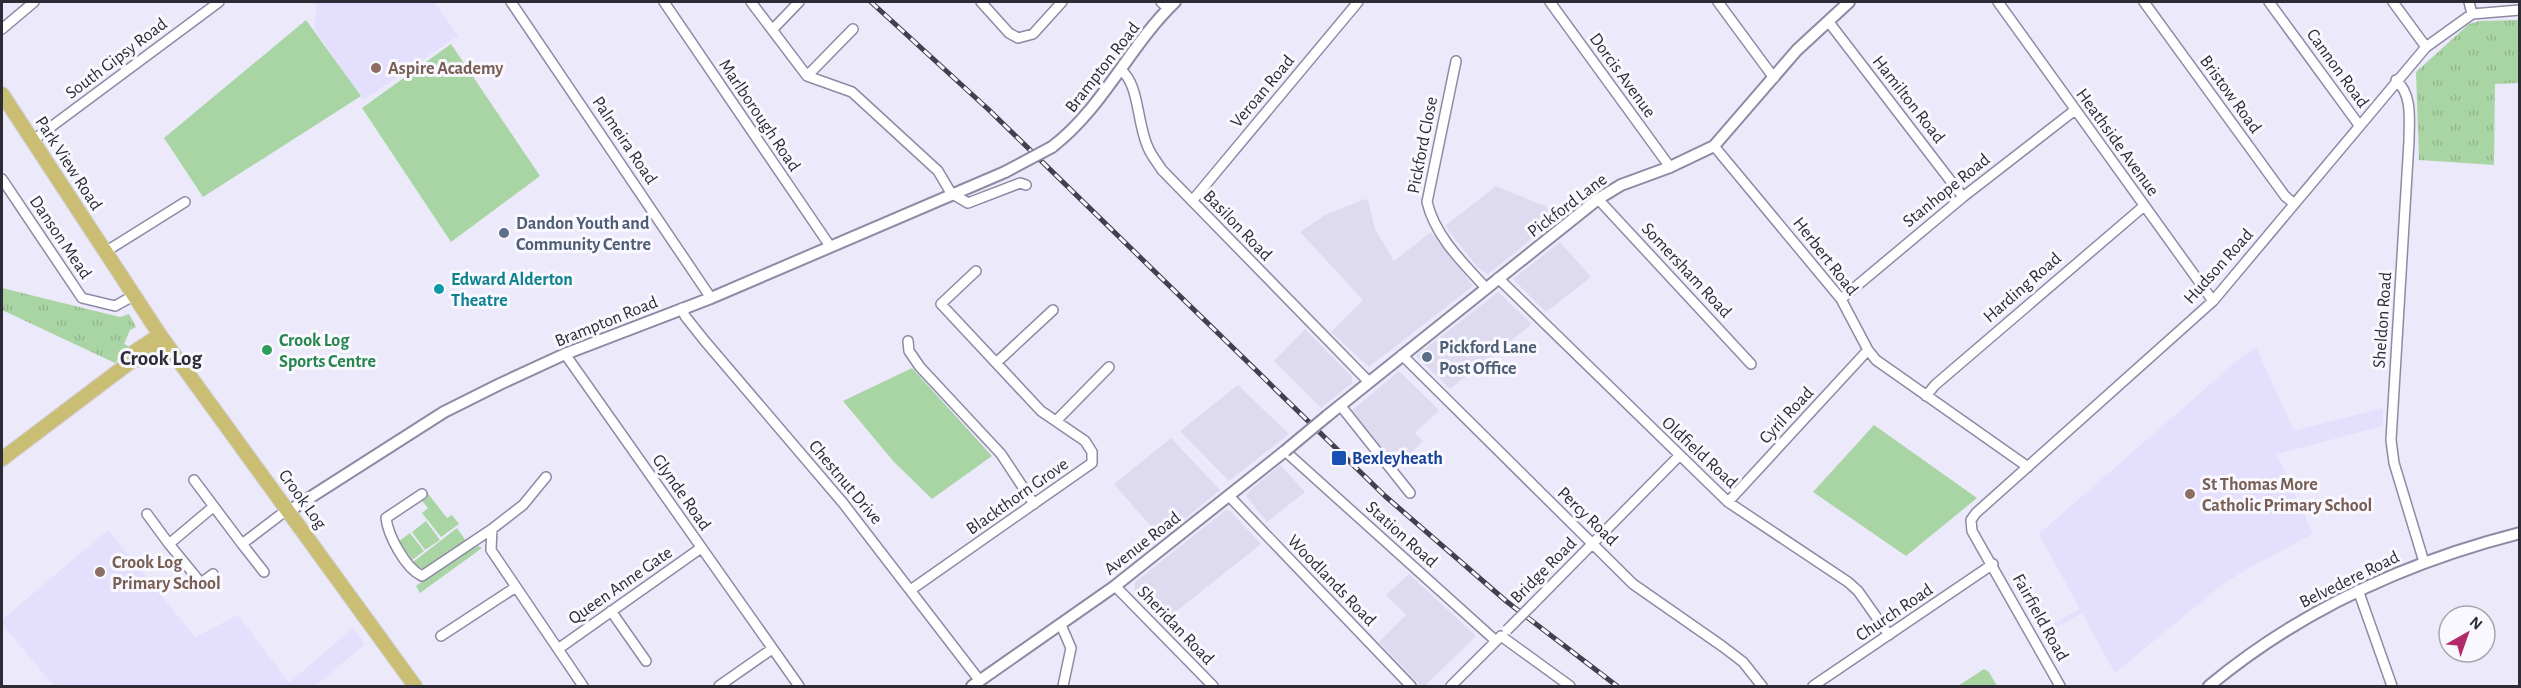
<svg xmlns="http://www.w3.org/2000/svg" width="2521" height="688" font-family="'Alegreya Sans',sans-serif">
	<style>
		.commercial { fill: #dedbf1 }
		.built { fill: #e3dffc }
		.green { fill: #a9d5a4 }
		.park { fill: url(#park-tufts) }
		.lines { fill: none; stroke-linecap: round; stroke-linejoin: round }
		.minor-casing { stroke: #8e8aa4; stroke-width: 12 }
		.tertiary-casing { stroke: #8e8aa4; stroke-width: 14 }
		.primary-casing { stroke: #d1d0d3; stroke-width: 16 }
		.minor { stroke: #fff; stroke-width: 9 }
		.tertiary { stroke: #fff; stroke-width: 10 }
		.primary { stroke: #cabe74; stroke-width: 14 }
		.rail-casing { stroke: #42404c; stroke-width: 5 }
		.rail { stroke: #f9f8fe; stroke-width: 3; stroke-dasharray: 9; stroke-linecap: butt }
		.minor-bridge-casing { stroke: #8e8aa4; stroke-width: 12; stroke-linecap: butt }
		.tertiary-bridge-casing { stroke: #8e8aa4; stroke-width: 14; stroke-linecap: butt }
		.minor-bridge { stroke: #fff; stroke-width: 9 }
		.tertiary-bridge { stroke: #fff; stroke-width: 10 }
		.education-dot { fill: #8d6e63; stroke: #f9f8fe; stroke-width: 2 }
		.service-dot { fill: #5c6f8a; stroke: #f9f8fe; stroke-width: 2 }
		.culture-dot { fill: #0f9aa8; stroke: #f9f8fe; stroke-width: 2 }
		.leisure-dot { fill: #2e9e5b; stroke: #f9f8fe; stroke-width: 2 }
		.transit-dot { fill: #1a4fb4; stroke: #f9f8fe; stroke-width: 2 }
		.labels { text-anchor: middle; stroke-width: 6; stroke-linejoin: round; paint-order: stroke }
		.street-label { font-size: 18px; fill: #2d2b36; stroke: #f9f8fe }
		.education-label { font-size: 18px; font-weight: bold; fill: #785e54; stroke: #f9f8fe; text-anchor: start }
		.service-label { font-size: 18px; font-weight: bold; fill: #4e5e75; stroke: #f9f8fe; text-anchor: start }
		.culture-label { font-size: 18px; font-weight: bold; fill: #0d838f; stroke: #f9f8fe; text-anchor: start }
		.leisure-label { font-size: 18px; font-weight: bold; fill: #27864d; stroke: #f9f8fe; text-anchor: start }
		.transit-label { font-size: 18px; font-weight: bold; fill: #164399; stroke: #f9f8fe; text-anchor: start }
		.quarter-label { font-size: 21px; font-weight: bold; fill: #2d2b36; stroke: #f9f8fe }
	</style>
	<defs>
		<pattern id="park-tufts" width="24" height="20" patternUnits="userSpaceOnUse" patternTransform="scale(1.5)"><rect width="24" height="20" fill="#a9d5a4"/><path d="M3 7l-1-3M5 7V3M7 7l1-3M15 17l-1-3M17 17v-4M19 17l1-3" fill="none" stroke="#92b78e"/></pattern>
	</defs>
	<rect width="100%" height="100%" fill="#ece9fb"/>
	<path class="commercial" d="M1496,186l67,28 -75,60 -10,-6 -33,-42z
		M1365,199l3,1 7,29 19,32 37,-29 42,54 -104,81 -38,-35 32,-32 -63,-68 25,-17z
		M1560,242l31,35 -45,35 -33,-33z
		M1498,292l34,32 -82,65 -34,-33z
		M1305,329l47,48v6l-31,25 -47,-47z
		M1399,371l40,39 -24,23 8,8 -15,15 -5,-6 -20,3 -32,-42z
		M1238,385l51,49 -60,47 -49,-50z
		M1171,438l49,52 -59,48 -47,-54z
		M1280,465l25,27 -38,30 -22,-27z
		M1226,510l4,1 31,33 -97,77 -30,-31 1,-8z
		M1409,574l67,62 -51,50h-4l-42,-44 27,-27 -20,-20z"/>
	<path class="built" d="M313,2h121l24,34 -95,64 -49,-72 3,-21z
		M2256,347l38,84 89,-23v18l-106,28 36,80 -66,35 -28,18 -104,86 -33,-60 -40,22 -2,-4 40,-22 -41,-75 198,-173z
		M108,530l87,107 43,-22 51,68 64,-55 12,16 -50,42h-261l-52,-62v-4z"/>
	<path class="green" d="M306,20l55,76 -158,101 -39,-59z
		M451,44l89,132 -89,66 -89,-134z
		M912,368l80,88 -60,43 -38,-37 -51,-61z
		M1874,425l103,73 -71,58 -93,-64z
		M426,491l21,27 5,-3 7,9 -18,13 -19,-24 6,-5 -6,-7 5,-3 -3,-5z
		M426,521l14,19 -15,10 -13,-18z
		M457,528l9,13 -39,28 -11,-2 -3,-5z
		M410,533l14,18 -12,9 -13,-19z
		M478,546l4,2 -62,45 -4,-7 54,-39 2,2z
		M1984,669l5,3 8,14h-39z"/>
	<path class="park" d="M2519,20v63l-24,1 -1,81 -75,-5 -3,-88 53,-48 11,-3z
		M2,288l118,29 9,-3 7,13 -6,3 -6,14 6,3 -15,16 -113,-53z"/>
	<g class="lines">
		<g class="minor-casing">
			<path id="minor" d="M511,2l200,296
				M664,2l166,244
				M751,2l56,74 45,16 86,79 13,22 17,10 52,-20 6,2
				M981,2l28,31 9,5 15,-4 29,-32
				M1161,2l7,6
				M1550,2l120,165
				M1718,2l56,76
				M1998,2l215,299
				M2144,2l141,194 8,7
				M2269,2l90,123
				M2393,2l33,45
				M2469,2l3,12
				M1828,21l135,176
				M2,29l32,-27
				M772,30l27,-28
				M1456,61l-29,141c8,34 36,61 59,86
				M1121,70c18,14 16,52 26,75 3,9 10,17 15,25l207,212
				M807,76l46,-47
				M2396,80c17,15 13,40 13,61l-18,299 3,23 30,99
				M32,141l187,-139
				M1714,146l127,153 27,51 8,10 152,107
				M2,179l80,119 33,8 18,-10
				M1598,199l153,165
				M1192,201l166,-199
				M105,252l80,-50
				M1498,278l230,224 120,80 10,9 31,44
				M1841,299l122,-102 112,-87
				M682,308l3,8 19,24 139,163 137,178
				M908,341l1,10 11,16 81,87 33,50
				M565,354l234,332
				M1402,355l231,229 89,62 21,16 19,24
				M996,363l57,-53
				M1926,396l9,-11 209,-179
				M1340,405l70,88
				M1056,421l53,-54
				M1285,451l211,190
				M546,477l-23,28 -31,24 -1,21 92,136
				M194,480l48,64 46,-35
				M422,494l-36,24c2,17 19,50 36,58l70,-47
				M1229,496l182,190
				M1728,502l140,-152
				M147,514l22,30
				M242,544l22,28
				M213,574l-12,9 -32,-39 44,-37
				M1115,586l98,100
				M912,589l180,-126v-11l-7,-11 -44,-30 -100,-107 35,-33
				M2358,590l34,96
				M1532,605l146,-148
				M611,611l35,50
				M1061,625l10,23 -8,38
				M441,636l75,-49
				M1501,636l69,50
				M558,649l143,-101
				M719,686l53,-37
				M1451,686l48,-48
				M1813,686l180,-122
				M2060,686l-88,-155 -1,-11 5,-7 237,-212 213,-254 46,-33 48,-4"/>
		</g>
		<g class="tertiary-casing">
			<path id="tertiary" d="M1052,147c52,-40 77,-101 123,-145
				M1327,416l271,-217 23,-14 49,-18 44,-21 83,-96 52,-48
				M289,511l155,-99 56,-28 65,-30 146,-56 294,-126
				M972,686l143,-100 170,-135
				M2209,686c90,-75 197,-124 311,-153"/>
		</g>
		<g class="primary-casing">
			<path id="primary" d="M2,94l158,241 255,351
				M133,360h9l24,-17
				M2,459l131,-99 1,-8 26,-17"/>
		</g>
		<use href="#minor" class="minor"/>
		<use href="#tertiary" class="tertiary"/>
		<use href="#primary" class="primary"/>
		<g class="rail-casing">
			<path id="rail" d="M871,2l118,108 396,386 121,105 111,85"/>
		</g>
		<use href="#rail" class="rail"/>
		<g class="minor-bridge-casing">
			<path id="minor-bridge" d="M1507,630l25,-25"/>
		</g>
		<g class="tertiary-bridge-casing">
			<path id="tertiary-bridge" d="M1005,172l47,-25
				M1285,451l42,-35"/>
		</g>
		<use href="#minor-bridge" class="minor-bridge"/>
		<use href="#tertiary-bridge" class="tertiary-bridge"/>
	</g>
	<g class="education-dot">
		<circle cx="376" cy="68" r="6"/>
		<circle cx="2190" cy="494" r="6"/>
		<circle cx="100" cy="572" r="6"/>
	</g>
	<g class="service-dot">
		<circle cx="504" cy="233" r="6"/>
		<circle cx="1427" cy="357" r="6"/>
	</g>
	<circle class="culture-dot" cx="439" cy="289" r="6"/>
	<circle class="leisure-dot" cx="267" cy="350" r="6"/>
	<rect class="transit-dot" x="1331" y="450" width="16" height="16" rx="3"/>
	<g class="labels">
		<g class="street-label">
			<text transform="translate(116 58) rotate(-37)" y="6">South Gipsy Road</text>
			<text transform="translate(1102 67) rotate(-52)" y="6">Brampton Road</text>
			<text transform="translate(2338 68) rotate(54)" y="6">Cannon Road</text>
			<text transform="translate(1623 75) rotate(54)" y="6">Dorcis Avenue</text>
			<text transform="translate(1262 91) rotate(-50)" y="6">Veroan Road</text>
			<text transform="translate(2231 94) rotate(54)" y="6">Bristow Road</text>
			<text transform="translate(1909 99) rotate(52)" y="6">Hamilton Road</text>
			<text transform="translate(760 115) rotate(56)" y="6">Marlborough Road</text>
			<text transform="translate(625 140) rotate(56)" y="6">Palmeira Road</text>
			<text transform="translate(2118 142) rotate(54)" y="6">Heathside Avenue</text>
			<text transform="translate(1422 145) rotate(-79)" y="6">Pickford Close</text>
			<text transform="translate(69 163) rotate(57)" y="6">Park View Road</text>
			<text transform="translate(1946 190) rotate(-39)" y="6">Stanhope Road</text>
			<text transform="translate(1567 205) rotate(-37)" y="6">Pickford Lane</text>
			<text transform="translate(1238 225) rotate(46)" y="6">Basilon Road</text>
			<text transform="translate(61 237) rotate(56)" y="6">Danson Mead</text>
			<text transform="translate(1826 256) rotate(52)" y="6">Herbert Road</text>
			<text transform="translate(2218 266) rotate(-48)" y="6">Hudson Road</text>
			<text transform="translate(1687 270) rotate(47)" y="6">Somersham Road</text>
			<text transform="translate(2022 287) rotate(-41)" y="6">Harding Road</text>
			<text transform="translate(2382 320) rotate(-86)" y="6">Sheldon Road</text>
			<text transform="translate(606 321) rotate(-22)" y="6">Brampton Road</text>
			<text transform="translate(1786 415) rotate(-47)" y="6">Cyril Road</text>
			<text transform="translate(1700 452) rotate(43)" y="6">Oldfield Road</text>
			<text transform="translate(846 482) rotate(50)" y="6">Chestnut Drive</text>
			<text transform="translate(682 492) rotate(55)" y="6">Glynde Road</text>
			<text transform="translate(1017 496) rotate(-35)" y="6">Blackthorn Grove</text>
			<text transform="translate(303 499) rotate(54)" y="6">Crook Log</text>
			<text transform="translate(1588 516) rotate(44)" y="6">Percy Road</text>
			<text transform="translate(1402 534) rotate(42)" y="6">Station Road</text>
			<text transform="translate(1142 543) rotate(-38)" y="6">Avenue Road</text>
			<text transform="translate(1543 570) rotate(-45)" y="6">Bridge Road</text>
			<text transform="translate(2349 579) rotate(-26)" y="6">Belvedere Road</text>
			<text transform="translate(1332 580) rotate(46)" y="6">Woodlands Road</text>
			<text transform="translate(620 585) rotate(-35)" y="6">Queen Anne Gate</text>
			<text transform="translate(1894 612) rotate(-34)" y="6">Church Road</text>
			<text transform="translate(2041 617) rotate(61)" y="6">Fairfield Road</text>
			<text transform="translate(1176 625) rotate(46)" y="6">Sheridan Road</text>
		</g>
		<g class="education-label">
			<text x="388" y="74">Aspire Academy</text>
			<text x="2202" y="490">St Thomas More<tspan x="2202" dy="21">Catholic Primary School</tspan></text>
			<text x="112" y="568">Crook Log<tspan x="112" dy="21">Primary School</tspan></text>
		</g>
		<g class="service-label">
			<text x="516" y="229">Dandon Youth and<tspan x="516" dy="21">Community Centre</tspan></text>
			<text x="1439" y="353">Pickford Lane<tspan x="1439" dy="21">Post Office</tspan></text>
		</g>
		<g class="culture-label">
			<text x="451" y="285">Edward Alderton<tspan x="451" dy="21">Theatre</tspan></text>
		</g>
		<g class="leisure-label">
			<text x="279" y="346">Crook Log<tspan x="279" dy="21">Sports Centre</tspan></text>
		</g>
		<g class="transit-label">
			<text x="1352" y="464">Bexleyheath</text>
		</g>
		<g class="quarter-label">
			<text x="161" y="365">Crook Log</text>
		</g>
	</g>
	<rect width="2521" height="688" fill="none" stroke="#2d2b36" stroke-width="6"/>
	<g transform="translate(2467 634) rotate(40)"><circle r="28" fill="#f9f8fe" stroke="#a7a6ae" stroke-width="1.5"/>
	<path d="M0-4.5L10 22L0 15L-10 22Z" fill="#b32a6a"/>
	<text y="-9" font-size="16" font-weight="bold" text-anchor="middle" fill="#2d2b36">N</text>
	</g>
</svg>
